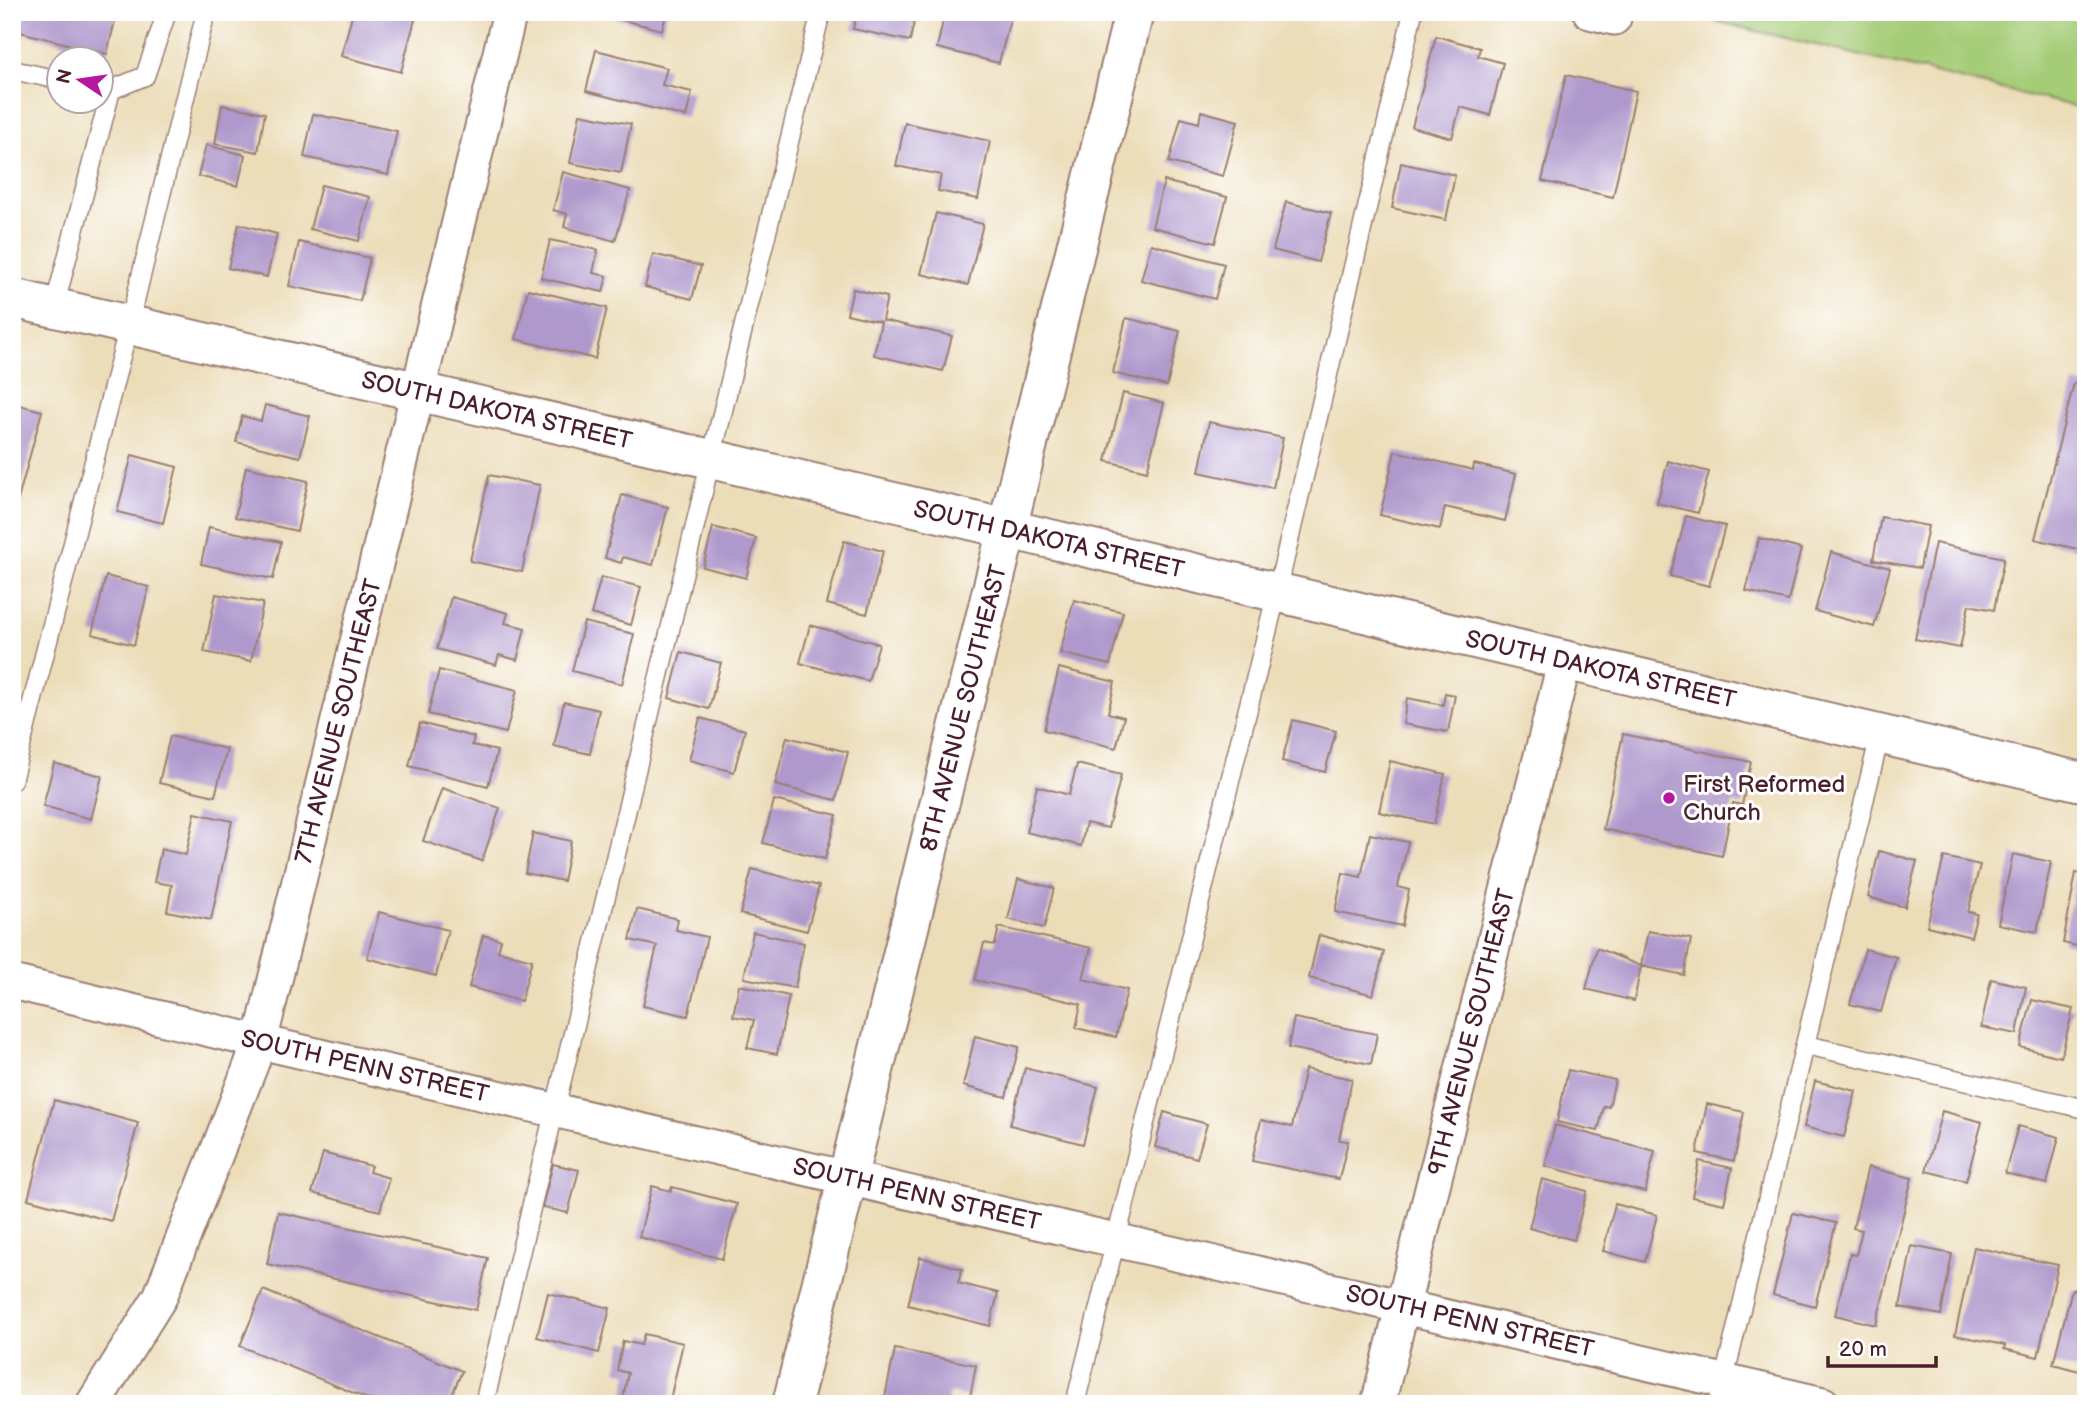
<svg xmlns="http://www.w3.org/2000/svg" width="2098" height="1416" font-family="'Balsamiq Sans',sans-serif">
	<style>
		.green { fill: #a5cc77; stroke: #787651; stroke-width: 2 }
		.building { fill: #af99cc }
		.lines { fill: none; stroke-linecap: round; stroke-linejoin: round }
		.lane-casing { stroke: #9b7e72; stroke-width: 21 }
		.street-casing { stroke: #9b7e72; stroke-width: 37 }
		.secondary-casing { stroke: #9b7e72; stroke-width: 42 }
		.lane { stroke: #fff; stroke-width: 18 }
		.street { stroke: #fff; stroke-width: 33 }
		.secondary { stroke: #fff; stroke-width: 38 }
		.poi-dot { fill: #b5179e; stroke: #fff; stroke-width: 2.5 }
		.labels { text-anchor: middle; stroke-width: 6; stroke-linejoin: round; paint-order: stroke }
		.street-label { font-size: 24px; fill: #4a1f2b; stroke: #fff }
		.poi-label { font-size: 24px; fill: #4a1f2b; stroke: #fff; text-anchor: start }
	</style>
	<rect width="100%" height="100%" fill="#fff"/>
	<filter id="ink" filterUnits="userSpaceOnUse"><feTurbulence type="fractalNoise" baseFrequency=".0143" numOctaves="2"/><feDisplacementMap in="SourceGraphic" scale="14" xChannelSelector="R" yChannelSelector="G"/><feConvolveMatrix kernelMatrix="1 2 1 2 8 2 1 2 1" color-interpolation-filters="sRGB"/></filter>
	<filter id="wash" filterUnits="userSpaceOnUse"><feTurbulence type="fractalNoise" baseFrequency=".00686" numOctaves="4" result="noise"/><feDisplacementMap in="SourceGraphic" scale="28" xChannelSelector="R" yChannelSelector="G"/><feGaussianBlur stdDeviation="1.57" result="paint"/><feColorMatrix in="noise" values="0 0 0 0 0 0 0 0 0 0 0 0 0 0 0 0 0 1.4 0 .05"/><feComposite in="paint" operator="in"/></filter>
	<g filter="url(#wash)">
		<rect width="100%" height="100%" fill="#ecddb9"/>
		<path class="green" d="M1676,12h410v97z"/>
		<g id="blocks">
			<path class="building" d="M12,12h105l-10,42 -95,-24z
				M353,12h64l-16,60 -60,-16z
				M603,12h64l-5,18 -59,-15z
				M857,12h59l-6,29 -57,-12z
				M945,12l20,3 1,-3h46l-13,51 -62,-15z
				M1436,36l44,12 -2,8 25,7 -13,52 -30,-8 -8,31 -40,-11z
				M596,50l71,18 -5,17 30,7 -6,25 -100,-26z
				M1566,75l70,16 -23,106 -71,-16z
				M222,105l43,8 -7,39 -43,-8z
				M1201,111l37,10 -15,55 -54,-14 12,-44 18,5z
				M313,114l84,17 -9,44 -84,-18z
				M580,114l51,10 -10,49 -51,-10z
				M905,123l85,18 -12,58 -40,-8 3,-16 -45,-9z
				M206,145l39,10 -7,31 -40,-10z
				M1401,163l54,12 -9,45 -54,-12z
				M563,172l67,18 -15,51 -51,-14 3,-13 -14,-4z
				M1164,181l63,16 -12,46 -63,-16z
				M321,185l49,12 -11,44 -49,-12z
				M1286,202l45,11 -13,49 -45,-12z
				M936,213l47,11 -15,61 -47,-11z
				M239,224l38,10 -10,43 -39,-9z
				M550,240l48,10 -5,23 14,3 -4,16 -62,-14z
				M299,242l71,16 -10,43 -71,-15z
				M1151,244l73,20 -9,35 -74,-19z
				M653,254l48,12 -9,33 -47,-12z
				M528,289l79,19 -12,51 -79,-20z
				M853,289l34,8 -5,23 70,16 -9,35 -69,-16 7,-33 -34,-8z
				M1126,318l54,13 -13,55 -54,-13z
				M2074,383l12,3v165l-51,-12z
				M1123,393l41,10 -17,68 -41,-10z
				M12,403l30,8 -26,96 -4,-1z
				M265,405l45,11 -10,41 -64,-15 6,-26 19,5z
				M1209,422l74,16 -10,50 -74,-16z
				M1395,451l78,19 1,-6 42,10 -11,47 -60,-14 -5,22 -60,-14z
				M132,455l45,12 -14,56 -46,-11z
				M1668,461l41,11 -11,41 -41,-10z
				M246,467l62,14 -11,50 -62,-14z
				M489,475l51,10 -18,87 -52,-11z
				M622,495l46,12 -15,58 -30,-8 -2,6 -16,-5z
				M1686,516l39,10 -16,60 -39,-10z
				M1881,517l47,9 -8,42 -47,-8z
				M209,527l72,15 -8,37 -72,-15z
				M713,527l43,11 -10,40 -43,-11z
				M1759,538l42,11 -13,52 -42,-10z
				M844,541l39,10 -16,63 -40,-10z
				M1935,543l69,15 -10,52 -25,-5 -9,43 -45,-9z
				M1831,552l59,16 -16,59 -59,-16z
				M106,576l43,11 -15,58 -42,-11z
				M601,577l40,10 -10,38 -40,-11z
				M216,594l47,9 -12,58 -47,-9z
				M451,597l57,16 -3,10 20,5 -8,32 -18,-5 -3,10 -59,-16z
				M1074,600l49,12 -13,53 -50,-12z
				M584,622l50,12 -12,50 -50,-13z
				M810,625l69,19 -11,37 -68,-18z
				M681,652l40,11 -12,46 -40,-11z
				M1059,668l56,14 -7,31 16,4 -8,31 -72,-18z
				M439,670l78,20 -11,43 -78,-19z
				M1445,693l10,2 -7,37 -45,-8 4,-26 36,7z
				M564,702l35,8 -9,44 -36,-8z
				M700,718l45,12 -11,42 -45,-12z
				M1293,720l43,11 -11,41 -43,-11z
				M420,723l54,14 -2,8 25,6 -9,35 -79,-20z
				M1623,734l128,28 -9,43 -9,-2 -11,53 -119,-27z
				M170,736l57,13 -12,47 -56,-13z
				M787,737l61,15 -12,48 -61,-15z
				M1390,761l55,13 -11,50 -55,-12z
				M54,763l48,13 -11,43 -48,-13z
				M1077,764l44,11 -13,53 -22,-5 -5,23 -55,-14 11,-46 32,9z
				M442,788l58,20 -18,53 -59,-20z
				M774,800l63,15 -12,44 -62,-16z
				M195,813l37,8 -21,99 -44,-9 5,-26 -18,-3 7,-33 25,6z
				M533,833l38,8 -8,40 -38,-8z
				M1370,834l38,8 -10,45 11,3 -7,36 -67,-14 8,-39 18,4z
				M1879,851l38,10 -12,46 -37,-10z
				M2013,854l38,8 -14,70 -39,-8z
				M1944,857l36,8 -12,47 9,2 -6,23 -44,-11z
				M752,869l67,17 -12,45 -67,-17z
				M2076,873l10,2v73l-23,-5z
				M1018,879l36,9 -10,40 -36,-9z
				M637,909l41,10 -2,11 31,7 -19,79 -45,-10 14,-60 -27,-6z
				M379,912l69,18 -12,46 -69,-18z
				M999,927l92,21 -8,31 44,11 -11,47 -40,-9 5,-24 -106,-24 9,-37 11,2z
				M1648,931l43,8 -7,36 -43,-9z
				M753,932l51,11 -9,45 -51,-10z
				M483,935l18,5 -3,11 34,9 -11,41 -52,-14z
				M1319,935l65,17 -11,43 -64,-17z
				M1597,948l44,18 -7,35 -48,-12z
				M1865,949l31,8 -15,55 -31,-8z
				M1991,979l35,8 -9,47 -36,-7z
				M739,985l50,11 -12,58 -30,-6 7,-28 -21,-4z
				M2032,1000l41,9 -12,48 -41,-10z
				M1294,1018l83,16 -6,30 -83,-16z
				M975,1036l44,11 -13,50 -43,-11z
				M1025,1068l73,19 -15,57 -73,-19z
				M1305,1069l47,10 -13,61 9,1 -9,38 -87,-18 9,-41 31,7z
				M1568,1070l47,10 -6,27 -5,-1 -6,25 -41,-9z
				M1815,1081l41,10 -12,46 -40,-10z
				M54,1100l84,23 -27,98 -83,-22z
				M1707,1104l37,8 -10,49 -37,-8z
				M1942,1111l40,11 -16,59 -40,-10z
				M1164,1112l43,12 -10,34 -42,-11z
				M1555,1125l100,26 -10,41 -100,-26z
				M2018,1126l41,11 -12,47 -42,-11z
				M323,1153l48,13 -2,6 20,6 -9,33 -68,-18z
				M1699,1161l33,7 -8,36 -32,-7z
				M553,1164l26,6 -11,43 -26,-6z
				M1868,1167l44,11 -36,147 -41,-10 15,-61 6,1 6,-25 -9,-2z
				M1542,1179l45,12 -13,49 -45,-12z
				M652,1186l19,5 1,-4 65,17 -15,55 -83,-22z
				M1615,1204l42,11 -12,47 -42,-11z
				M278,1212l210,46 -12,52 -209,-46z
				M1793,1213l43,10 -21,83 -42,-11z
				M1912,1246l40,8 -11,61 -41,-8z
				M1974,1247l84,18 -20,92 -34,-8 1,-4 -50,-10z
				M920,1257l42,12 -4,14 40,10 -8,33 -82,-21z
				M2072,1289l14,4v66l-3,13 -30,-8z
				M263,1290l199,81 -14,33h-68l-140,-58z
				M548,1293l62,15 -11,45 -62,-16z
				M644,1334l39,9 -14,61h-47l6,-31 -11,-3 6,-29 18,4z
				M895,1349l81,16 -6,32 -21,-4 -3,11h-29l-32,-7z"/>
		</g>
	</g>
	<g filter="url(#ink)">
		<use href="#blocks" fill-opacity="0" stroke="#9b7e72" stroke-width="2"/>
		<g class="lines">
			<g class="lane-casing">
				<path id="lane" d="M12,70l48,10
					M111,90l34,-14 22,-64
					M54,308l57,-218 -9,-1
					M12,781l117,-456 77,-313
					M1806,1045l280,64
					M484,1404l227,-945 110,-447
					M1075,1404l202,-812 136,-580
					M1718,1404l162,-669"/>
			</g>
			<g class="street-casing">
				<path id="street" d="M1590,12l24,6
					M12,982l248,60 1563,362
					M93,1404l67,-107 100,-255 250,-1030
					M1378,1404l187,-744"/>
			</g>
			<g class="secondary-casing">
				<path id="secondary" d="M12,298l699,161 1375,324
					M792,1404l342,-1392"/>
			</g>
			<use href="#lane" class="lane"/>
			<use href="#street" class="street"/>
			<use href="#secondary" class="secondary"/>
		</g>
	</g>
	<circle class="poi-dot" cx="1669" cy="798" r="7"/>
	<g class="labels">
		<g class="street-label">
			<text transform="translate(497 410) rotate(13)" y="8">SOUTH DAKOTA STREET</text>
			<text transform="translate(1049 539) rotate(13)" y="8">SOUTH DAKOTA STREET</text>
			<text transform="translate(1601 669) rotate(13)" y="8">SOUTH DAKOTA STREET</text>
			<text transform="translate(963 708) rotate(-76)" y="8">8TH AVENUE SOUTHEAST</text>
			<text transform="translate(338 721) rotate(-76)" y="8">7TH AVENUE SOUTHEAST</text>
			<text transform="translate(1471 1032) rotate(-76)" y="8">9TH AVENUE SOUTHEAST</text>
			<text transform="translate(365 1066) rotate(13)" y="8">SOUTH PENN STREET</text>
			<text transform="translate(917 1194) rotate(13)" y="8">SOUTH PENN STREET</text>
			<text transform="translate(1470 1321) rotate(13)" y="8">SOUTH PENN STREET</text>
		</g>
		<g class="poi-label">
			<text x="1683" y="792">First Reformed<tspan x="1683" dy="28">Church</tspan></text>
		</g>
	</g>
	<rect width="2098" height="1416" fill="none" stroke="#fff" stroke-width="42"/>
	<g transform="translate(80 80) rotate(283)"><circle r="33" fill="#ffffff" stroke="#b7a5aa" stroke-width="2"/>
	<path d="M0-5L12 26L0 18L-12 26Z" fill="#b5179e"/>
	<text y="-10" font-size="19" font-weight="bold" text-anchor="middle" fill="#4a1f2b">N</text>
	</g>
	<path d="M1828 1356v10h108v-10" fill="none" stroke="#4a1f2b" stroke-width="3.5"/>
	<text x="1839" y="1356" font-size="21" fill="#4a1f2b" stroke="#ffffff" stroke-width="5" paint-order="stroke">20 m</text>
</svg>
